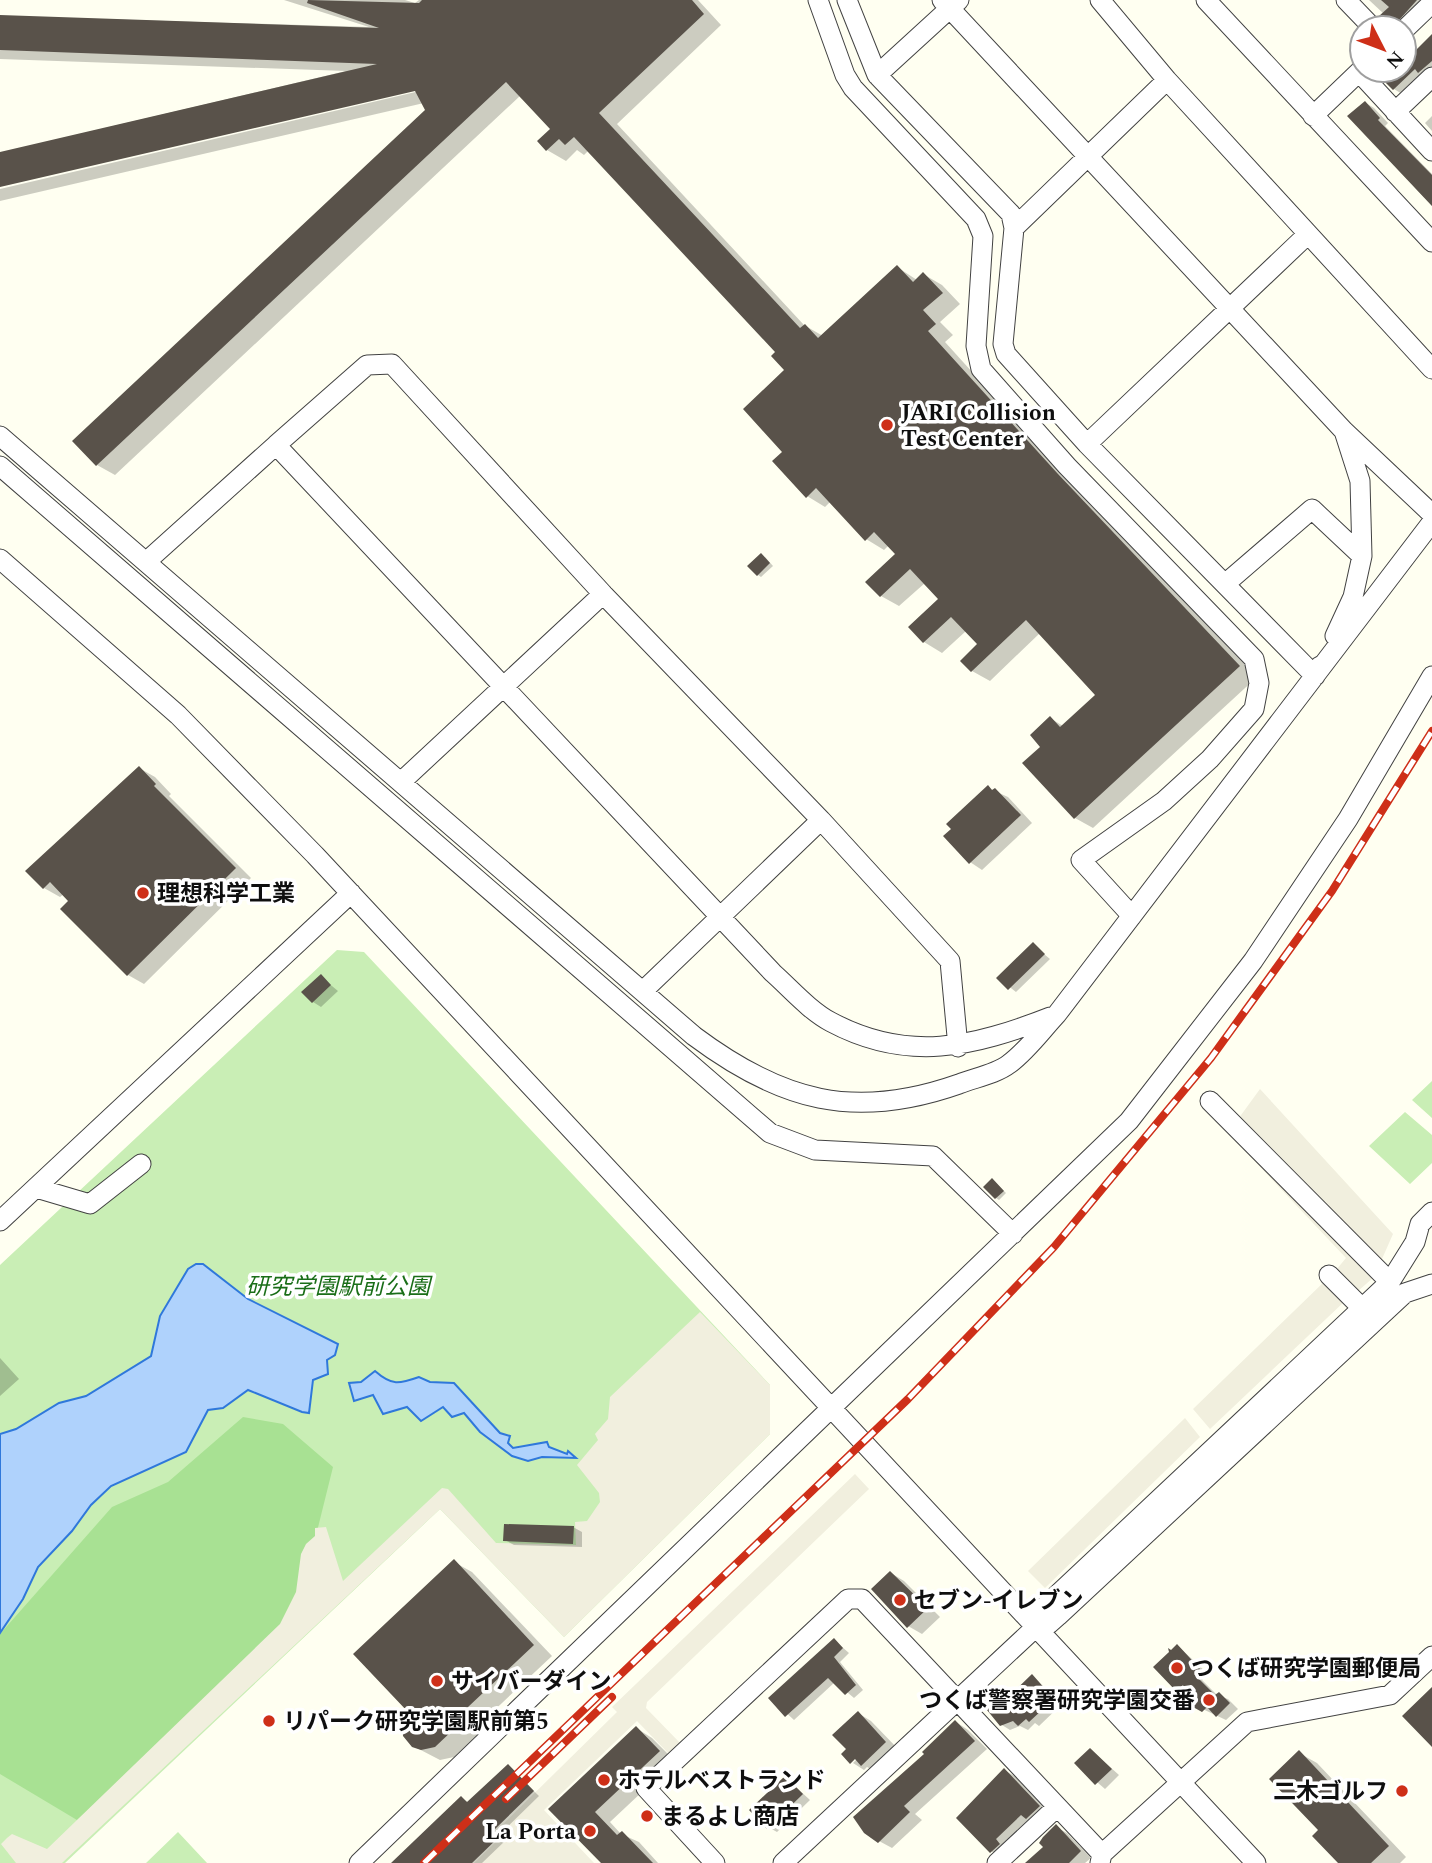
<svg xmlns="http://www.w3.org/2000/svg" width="1432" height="1863" font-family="Spectral,'Noto Sans JP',serif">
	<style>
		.green { fill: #c9eeb5 }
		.forest { fill: #a8e193 }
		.plaza { fill: #f1efde }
		.water { fill: #afd2fc; stroke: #2f78db; stroke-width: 2 }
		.shadow { fill: #0003 }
		.building { fill: #59524a }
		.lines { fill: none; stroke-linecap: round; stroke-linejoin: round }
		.minor-casing { stroke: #424242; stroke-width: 21 }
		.minor { stroke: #fff; stroke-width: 19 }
		.rail-casing { stroke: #ce2f18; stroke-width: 8 }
		.rail { stroke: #fff; stroke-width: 5; stroke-dasharray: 16; stroke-linecap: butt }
		.poi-dot { fill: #ce2f18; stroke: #fff; stroke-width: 2.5 }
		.labels { text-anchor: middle; stroke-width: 7; stroke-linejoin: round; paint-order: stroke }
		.poi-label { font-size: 23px; font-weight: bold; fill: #0f0f0f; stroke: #fff; text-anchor: start }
		.park-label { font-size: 23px; font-style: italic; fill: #1a6e18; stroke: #fff }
	</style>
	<rect width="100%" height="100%" fill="#fffff1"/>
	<path class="green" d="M337,950l27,2 406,433v49l-206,203 -124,-128 -375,354h-65v-598z
		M1432,1081v37l-20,-18z
		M1405,1112l27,23v28l-22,21 -41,-38z
		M178,1832l29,31h-61z"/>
	<path class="forest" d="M243,1417l40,7 50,43 -39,157 -217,196 -77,-46v-140l112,-127 56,-25z"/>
	<path class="plaza" d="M1260,1089l133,145 -19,43 -16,14 -22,-21 10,-12 -118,-125z
		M1326,1280l19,21 -135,128 -17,-20z
		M700,1312l70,73v49l-206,203 -124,-128 -378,354h-46l-15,-19 6,-6 5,-4 35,15 233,-225 16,-32 5,-38 5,-10 9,-8v-8l11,-1 17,54 99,-93 6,1 48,54 80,2 -1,-23 12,-1 13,-19 -1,-9 -22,-28 21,-25 -3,-6 13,-15 2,-22z
		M1185,1418l15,19 -155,151 -17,-17z
		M855,1474l14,15 -222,213 -1,6 36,37 -11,11 -34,-35 -93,89 50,53h-120l28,-27 -5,-6 120,-118 -5,-5z"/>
	<path class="water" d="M196,1264h7l45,35 90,45 -3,11 -8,5 1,14 -15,6 -4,33 -7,-1 -54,-22 -25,18 -15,2 -22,42 -75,34 -20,19 -19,26 -34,36 -15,32 -23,34v-199l16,-5 43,-26 27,-7 65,-40 9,-40 28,-47z
		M375,1371c17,15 24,13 44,6l11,5 24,1 46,50 10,3 -2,7 5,5 34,-6 2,5 18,7 1,-3 8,7 -34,-1 -14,4 -16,-5 -32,-24 -16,-19 -12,4 -9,-10 -22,14 -14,-14 -24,7 -10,-19 -19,6 -5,-18 12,-1z"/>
	<path class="shadow" d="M284,0h121l10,3 4,-3h279l23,25 -104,99 187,201 19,11 74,-69 20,13 6,-6 19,11 18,19 -20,18 13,13 -8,7 131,145 181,190 -164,151 -18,-10 -33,-71 8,-29 13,8 35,-31 -58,-62 -50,48 -18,-10 7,-27 -13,-13 -24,22 -18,-11 -13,-15 29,-28 -15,-16 -26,23 -18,-10 16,-42 -8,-9 -5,5 -18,-11 -35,-38 -6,6 -18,-11 -22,-44 1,-82 -8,-18 -189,-202 -5,5 -7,-5 -11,11 -19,-11 -8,-8 13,-13 -31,-34 -406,380 -18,-10 330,-355 -3,-7 -424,98v-12l424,-99v-3l-424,99v-33l346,-82 -346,-12v-43l369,11z
		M1369,0h63l-28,28h-13l-7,-14z
		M1432,36v38l-30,20 -8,-5 -7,-19h17v-9z
		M1366,103l8,5 14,15 -3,3 47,48v32l-83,-90z
		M1432,116v15l-7,-8z
		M765,557l8,9 -12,11 -3,-2z
		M139,768l16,9 16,17 -2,2 82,82 -107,106 -16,-9 -64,-81 -4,3 -16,-9z
		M988,788l20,9 24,26 -50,47 -12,-8z
		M1033,945l17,14 -34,33 -18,-14z
		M321,977l17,14 -17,16 -8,-5z
		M996,1183l10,10 -7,7 -3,-2z
		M0,1358l19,21 -19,17z
		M573,1527l9,5v15l-68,-2 -9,-5z
		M454,1562l18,10 80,84 -67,63 5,4 -36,34 -14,3 -27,-14z
		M891,1573l13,8 36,36 -18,17 -14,-8z
		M834,1640l15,13 -9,9 23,28 -9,8 -19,-16 -41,38 -24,-22z
		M1178,1646l30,28 -6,6 16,16 10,3 10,10 -12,11 -32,-15 -6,-13 -2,3 -9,-5z
		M1032,1676l30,28 -23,22 -4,-3 -7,7 -8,-4 -10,4 -8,-5 -11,-36 15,12z
		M858,1713l13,8 28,29 -23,22 -9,-5 -3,3 -11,-7 4,-4h-6z
		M956,1722l12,8 19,19 -72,65 7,6 -30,28 -13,-7 48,-87z
		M636,1728l16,10 23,23 -65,61 11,12 18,8 19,21h-56l-52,-53z
		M1091,1750l28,25 -14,14 -29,-25z
		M1299,1753l18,10 89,94 -6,6h-60l-20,-33z
		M508,1766l31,30 -40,39 6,6 -23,22h-88l67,-65 8,5z
		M1004,1770l14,8 34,36 -48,45 -13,-8z
		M786,1778l24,22 -33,32 -9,-5z
		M1056,1827l11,6 24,25 -6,5h-57l17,-16z"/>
	<path class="building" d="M308,0l111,3 3,-3h270l12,14 -105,99 201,215 5,-4 13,14 79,-73 16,17 10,-10 20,21 -20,17 13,14 -8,7 130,143 182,192 -166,153 -52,-56 18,-16 -10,-12 20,-19 10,11 35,-32 -69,-75 -55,52 -11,-11 17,-17 -26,-27 -28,26 -15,-16 30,-28 -28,-30 -30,28 -15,-15 30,-28 -21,-22 -9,9 -49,-53 -10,10 -34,-37 10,-9 -39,-43 41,-39 -13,-14 4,-4 -201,-215 -9,8 -6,-6 -13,12 -9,-10 13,-12 -44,-47 -410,384 -24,-25 353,-331 -10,-19 -415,96v-35l377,-88 -377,-14v-35l379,13 -72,-25z
		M1381,0h36l-25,28h-4l-9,-12 10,-9z
		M1432,34v27l-14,12 -3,-4 -22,21 -14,-14 5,-6h20v-8z
		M1365,101l15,17 -2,2 54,55v31l-85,-90z
		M761,553l9,10 -13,13 -10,-10z
		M139,766l17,18 -2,2 82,82 -109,108 -67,-67 8,-8 -18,-19 -7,7 -18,-18z
		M988,785l4,5 3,-2 26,27 -52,49 -26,-28 8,-7 -5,-5z
		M1033,942l12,12 -37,36 -12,-12z
		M321,974l10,11 -19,18 -11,-11z
		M992,1178l12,13 -9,8 -12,-12z
		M504,1524l70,2 -1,18 -70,-3z
		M454,1559l80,86 -66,62 4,5 -37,35 -14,3 -9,-3 -9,-11 -1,-14 6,-10 -55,-58z
		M890,1571l38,37 -21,20 -36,-39z
		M834,1638l9,10 -9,9 22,28 -11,10 -17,-17 -43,39 -17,-19z
		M1177,1644l23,25 -6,5 21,21 4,-3 11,11 -14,14 -9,-10 -5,5 -9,-5 -10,-22 -7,6 -23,-24 16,-15 -1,-4 3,2z
		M1032,1674l22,25 -25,23 -3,-3 -8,7 -5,-5 -13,5 -22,-27 13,-12 13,14z
		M1432,1687v60l-30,-31z
		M858,1711l28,31 -25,24 -6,-7 -5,5 -9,-10 5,-5 -14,-14z
		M955,1720l20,21 -71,65 6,6 -32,31 -14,-10 -11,-16 71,-63 -2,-2z
		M636,1726l24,25 -65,61 22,23 5,-4 31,32h-52l-53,-54z
		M1090,1748l22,21 -17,16 -21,-22z
		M1299,1750l90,96 -18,17h-33l-26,-27 6,-6 -49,-51z
		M508,1764l26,27 -40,39 6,6 -28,27h-81l70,-67 6,6z
		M1004,1768l36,38 -14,13 -5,-4 -25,24 4,5 -10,9 -34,-35z
		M785,1776l18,18 -36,35 -18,-19z
		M1056,1824l25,27 -12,12h-44l18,-16 -4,-4 4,-6z"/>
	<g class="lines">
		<g class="minor-casing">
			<path id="minor" d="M818,0l27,75 8,13 123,131 7,17 -7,110 5,23 86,97 187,193 5,24 -5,26 -44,50 -46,42 -83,59 51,56
				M847,0l30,75
				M942,0l402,431 88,83
				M959,0l-82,75 134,139 3,14
				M1100,0l67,80 265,289
				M1206,0l226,242
				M1346,0l27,28
				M1404,30l28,-27
				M1359,72l73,79
				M1167,80l-153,148 -11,116 3,10 81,90 228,232 5,-10
				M1395,112l37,-35
				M1313,116l49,-47
				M0,436l694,600c87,65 160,85 265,48 15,-6 37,-10 50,-20 18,-13 33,-34 48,-50l375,-492
				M1087,444l220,-209
				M276,445l91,-80 25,-1 211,230 218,226 -177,170
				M0,466l770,667 45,17 118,6 80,78
				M0,559l178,156 137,140 941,1008
				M147,561l129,-116 497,528c18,16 37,38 58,49 77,41 142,25 219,-5
				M1225,584l87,-75 50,47
				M1335,636l18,-39 9,-41 -2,-75 -16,-50
				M401,782l202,-188
				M821,820l129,141 8,86
				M1210,1101l180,181
				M36,1188l54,16 51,-40
				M0,1221l351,-328
				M1329,1275l33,33
				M1037,1626l2,-14 351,-330 25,-40 5,-18 12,-12
				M359,1863l770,-742 124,-160 95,-142 84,-143
				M715,1863l-69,-75 202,-189h14l240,255
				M783,1863l254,-237 12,-2 9,-8 347,-323 27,-9
				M997,1863l60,-56
				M1100,1863l2,-9 145,-132 143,-27 42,-39"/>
		</g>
		<use href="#minor" class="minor"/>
		<g class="rail-casing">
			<path id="rail" d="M506,1799l106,-102
				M424,1863l484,-464 146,-152 157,-189 121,-167 100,-160"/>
		</g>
		<use href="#rail" class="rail"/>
	</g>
	<g class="poi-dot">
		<circle cx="887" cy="425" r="7"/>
		<circle cx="143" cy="893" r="7"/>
		<circle cx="900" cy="1600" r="7"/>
		<circle cx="1177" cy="1668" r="7"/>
		<circle cx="437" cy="1681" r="7"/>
		<circle cx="1209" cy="1700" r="7"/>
		<circle cx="269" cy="1721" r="7"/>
		<circle cx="604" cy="1780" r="7"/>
		<circle cx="1402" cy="1791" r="7"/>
		<circle cx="647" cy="1816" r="7"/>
		<circle cx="590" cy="1831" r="7"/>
	</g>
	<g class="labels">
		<g class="poi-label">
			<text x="901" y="420">JARI Collision<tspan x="901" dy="26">Test Center</tspan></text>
			<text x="157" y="901">理想科学工業</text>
			<text x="914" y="1608">セブン-イレブン</text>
			<text x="1191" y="1676">つくば研究学園郵便局</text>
			<text x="451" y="1689">サイバーダイン</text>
			<text x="1195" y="1708" text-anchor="end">つくば警察署研究学園交番</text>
			<text x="283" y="1729">リパーク研究学園駅前第5</text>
			<text x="618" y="1788">ホテルベストランド</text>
			<text x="1388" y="1799" text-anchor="end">二木ゴルフ</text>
			<text x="661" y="1824">まるよし商店</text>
			<text x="576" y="1839" text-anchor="end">La Porta</text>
		</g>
		<g class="park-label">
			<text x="338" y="1294">研究学園駅前公園</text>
		</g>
	</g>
	<g transform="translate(1383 49) rotate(132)"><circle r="33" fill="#ffffff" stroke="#9f9f9f" stroke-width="2"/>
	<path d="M0-5L12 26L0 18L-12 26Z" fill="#ce2f18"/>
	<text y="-10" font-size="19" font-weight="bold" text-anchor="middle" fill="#0f0f0f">N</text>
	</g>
</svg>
